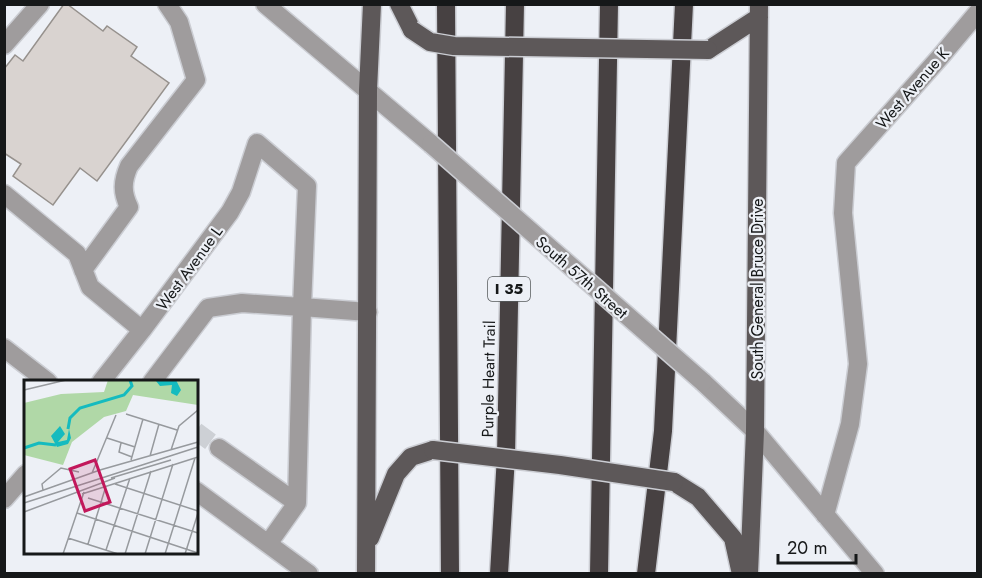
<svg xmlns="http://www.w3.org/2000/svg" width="982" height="578" font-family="Jost,sans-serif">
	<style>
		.building { fill: #d9d3d0; stroke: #96918d; stroke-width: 1.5 }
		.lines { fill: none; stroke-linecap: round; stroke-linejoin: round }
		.minor-tunnel { stroke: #cdd0d5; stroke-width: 18; stroke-dasharray: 18 9; stroke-linecap: butt }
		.minor-casing { stroke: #cbcdd3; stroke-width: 21 }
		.major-casing { stroke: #cbcdd3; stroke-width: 21 }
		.highway-casing { stroke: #cbcdd3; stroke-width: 21 }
		.minor { stroke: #9f9c9d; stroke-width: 18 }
		.major { stroke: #5d5859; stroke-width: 18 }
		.highway { stroke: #474142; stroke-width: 18 }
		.minor-bridge-casing { stroke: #cbcdd3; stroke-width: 21; stroke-linecap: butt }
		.major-bridge-casing { stroke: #cbcdd3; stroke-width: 21; stroke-linecap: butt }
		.minor-bridge { stroke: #9f9c9d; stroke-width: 18 }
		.major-bridge { stroke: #5d5859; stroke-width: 18 }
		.labels { text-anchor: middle; stroke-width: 4.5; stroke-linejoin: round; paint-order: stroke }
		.shield { fill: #edf0f6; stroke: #56595b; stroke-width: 1.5 }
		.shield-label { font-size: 15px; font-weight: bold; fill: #161819 }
		.street-label { font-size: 16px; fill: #161819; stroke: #edf0f6 }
		.inset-river { fill: none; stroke: #15bbbf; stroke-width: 3 }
		.inset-road { fill: none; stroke: #979a9e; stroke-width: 1.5 }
		.view { fill: #c2185b; fill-opacity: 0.15; stroke: #c2185b; stroke-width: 3 }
		.inset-edge { fill: none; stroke: #161819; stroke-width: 3 }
	</style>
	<rect width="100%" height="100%" fill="#edf0f6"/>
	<path class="building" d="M64,4h3l36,27 4,-5 30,21 -6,9 38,27 -72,98 -17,-13 -27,37 -40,-29 8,-12 -17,-11v-84l11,-14 8,6z"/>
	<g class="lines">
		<path class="minor-tunnel" d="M196,431l23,17"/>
		<g class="minor-casing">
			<path id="minor" d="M265,4l166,140
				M4,45l36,-41
				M4,194l73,60 13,33 52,43
				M83,270l46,-63c-7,-15 -7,-25 0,-41l67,-86 -17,-58 -12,-18
				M4,348l44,34
				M101,382l41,-52 88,-118 11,-20 16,-49 50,43 -5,121 -60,-4 -34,5 -56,74
				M703,382l52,49 120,143
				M219,448l78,55
				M196,491l113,83
				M4,499l22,-25
				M825,515l25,-91 8,-60 -15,-151 3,-50 95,-107 37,-44
				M268,544l29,-41 5,-196 66,5"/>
		</g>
		<g class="major-casing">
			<path id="major" d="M399,4l13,26
				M708,50l51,-33
				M674,482l24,15 35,41 8,36
				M370,538l26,-64 15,-17 22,-7
				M366,574l2,-484 4,-86
				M749,574l6,-143 4,-427"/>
		</g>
		<g class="highway-casing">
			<path id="highway" d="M446,4l4,570
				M499,574l7,-118 9,-452
				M599,574l10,-570
				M646,574l17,-143 21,-427"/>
		</g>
		<use href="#minor" class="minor"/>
		<use href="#major" class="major"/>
		<use href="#highway" class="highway"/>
		<g class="minor-bridge-casing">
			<path id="minor-bridge" d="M431,144l272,238"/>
		</g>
		<g class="major-bridge-casing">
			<path id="major-bridge" d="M412,30l18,12 24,4 254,4
				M433,450l127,15 114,17"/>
		</g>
		<use href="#minor-bridge" class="minor-bridge"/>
		<use href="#major-bridge" class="major-bridge"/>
	</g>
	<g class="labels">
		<rect class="shield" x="488" y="277" width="42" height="24" rx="4.5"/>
		<g class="shield-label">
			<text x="509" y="294">I 35</text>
		</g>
		<g class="street-label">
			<text transform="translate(912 88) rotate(-49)" y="6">West Avenue K</text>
			<text transform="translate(189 268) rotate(-54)" y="6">West Avenue L</text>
			<text transform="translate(582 277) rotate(41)" y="6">South 57th Street</text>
			<text transform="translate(757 289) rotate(-90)" y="6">South General Bruce Drive</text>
			<text transform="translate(488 379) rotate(-89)" y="6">Purple Heart Trail</text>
		</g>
	</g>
	<g transform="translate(24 380)">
		<rect width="174" height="174" fill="#edf0f6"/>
		<path d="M84,0h90v25l-65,-10 -7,16 -22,6 -32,25 -9,23 -39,-10v-52l37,-9 43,-2z" fill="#b0d8a7"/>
		<path d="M152,0l5,10 -4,6 -6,-3 1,-8 -12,1 -4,-5zM36,46l5,8 -7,8 9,-2 2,-11 2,9 -3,6 -11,3 -6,-11z" fill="#15bbbf"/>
		<path class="inset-river" d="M44,49l2,-11 10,-10 44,-13 8,-9 -2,-6M0,68l15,-5 17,2"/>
		<path class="inset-road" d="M0,10l42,-10M102,34l51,16M83,58l28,9M97,63l-2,9 13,5M147,70l8,-24 19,-16M126,76l9,-32M107,80l12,-41M68,93l24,-58M87,98l60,-18M91,104l83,27M19,110l-1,-6 19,-16 18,4M58,114l116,-37M0,117l76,-27 98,-28M64,118l110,35M0,123l174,-56M0,132l91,-34M53,133l121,40M44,158l50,16M64,164l18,-58M82,170l24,-72M39,174l21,-62M101,174l26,-83M121,174l28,-90M141,174l30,-96M161,174l13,-41"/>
		<path class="view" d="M71,80l15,42 -25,9 -15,-42z"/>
		<rect width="174" height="174" class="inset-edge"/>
	</g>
	<rect width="982" height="578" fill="none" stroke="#161819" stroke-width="12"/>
	<path d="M778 554v9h78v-9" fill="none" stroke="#161819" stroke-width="3"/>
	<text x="787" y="554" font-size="18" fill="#161819" stroke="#edf0f6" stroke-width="4.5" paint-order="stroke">20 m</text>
</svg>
